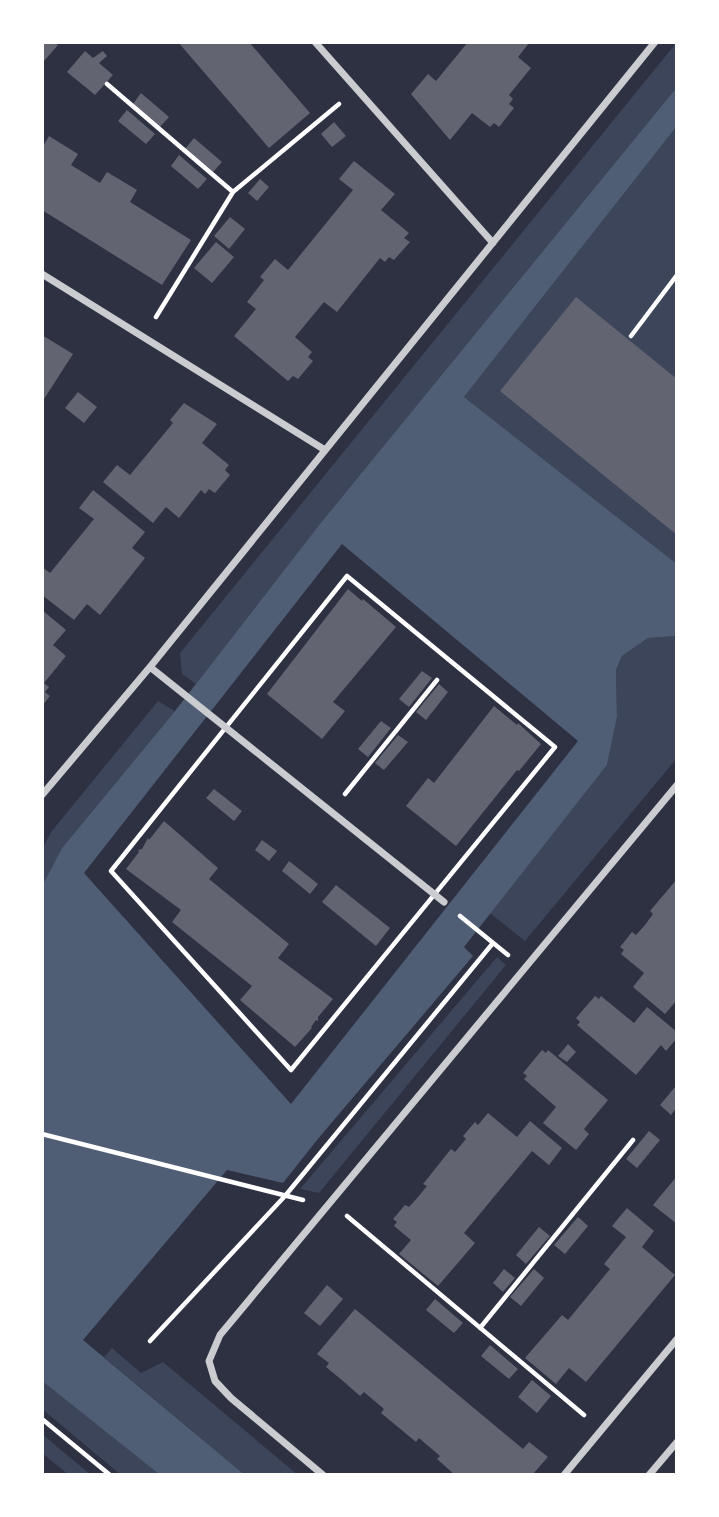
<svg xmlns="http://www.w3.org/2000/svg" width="719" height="1517" font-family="'PT Sans',sans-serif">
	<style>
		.green { fill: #3c4559 }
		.water { fill: #4f5d75; fill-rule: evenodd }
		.building { fill: #626471 }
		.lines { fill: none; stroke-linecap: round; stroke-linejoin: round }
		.path { stroke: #fff; stroke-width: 4.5 }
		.minor { stroke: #caccd0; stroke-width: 7 }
	</style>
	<rect width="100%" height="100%" fill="#2d3142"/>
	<path class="green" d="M677,42v45l-358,438 -123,159 -14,-10 -2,-21z
		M677,126v438l-213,-167z
		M677,636v122l-152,183 -35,-28 117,-148 10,-48 -1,-47 6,-14 26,-18z
		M158,701l17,10 -113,137 -20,38v-36l9,-18z
		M497,957l9,8 -187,228 -19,-4z
		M112,1348l29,25 22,-11 135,113h-53l-141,-118z
		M42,1381l118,94h-39l-79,-66z
		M42,1434l49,41h-22l-27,-22z"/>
	<path class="water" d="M677,87v39l-213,271 213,167v72l-29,2 -26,18 -6,14 1,47 -10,48 -143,182 9,9 -156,184 -34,43 -56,-13 -144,170 162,135h-85l-118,-94v-495l20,-38 113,-137 144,-186zM342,544l236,197 -287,363 -207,-231z"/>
	<path class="building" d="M45,42h9l4,3 -14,16 -2,-2v-13z
		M178,42h71l61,71 -41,35z
		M468,42h62l-12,15 13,11 -22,27 4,4 -4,5 5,4 -15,19 -5,-4 -4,4 -18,-14 -22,27 -39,-46 17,-20 8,7z
		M85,51l8,7 10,-7 4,5 -8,7 14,12 -18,20 -28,-23z
		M141,93l28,24 -9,10 -27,-23z
		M127,110l28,24 -9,10 -28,-23z
		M334,122l12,14 -14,11 -11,-13z
		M49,136l29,18 -7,11 29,18 7,-11 30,18 -7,12 61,38 -29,45 -120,-75v-62z
		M194,138l28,24 -9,10 -28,-23z
		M179,155l28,24 -9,10 -27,-23z
		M354,161l41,33 -14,16 28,23 -5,5 6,4 -16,18 -5,-3 -4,5 -5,-4 -43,54 -13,-10 -29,35 17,15 -4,5 5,4 -15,18 -5,-3 -5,5 -54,-45 22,-27 -9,-7 17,-22 -4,-3 15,-18 13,11 65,-80 -14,-11z
		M260,179l9,8 -12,14 -9,-8z
		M230,217l15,12 -16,20 -15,-13z
		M216,242l18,15 -22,26 -18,-15z
		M576,297l101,82v156l-177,-144z
		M42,335l31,19 -29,45 -2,-1z
		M78,392l19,15 -13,16 -19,-15z
		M184,403l33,21 -15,19 27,22 -4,5 5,5 -15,18 -6,-4 -4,5 -4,-4 -22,28 -13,-11 -13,16 -50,-41 14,-17 13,10 43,-52 -3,-3z
		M93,490l52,42 -13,16 13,10 -45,57 -13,-11 -13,16 -32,-25v-28l8,6 44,-54 -15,-11z
		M348,589l14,12 1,-2 33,28 -63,75 12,9 -23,28 -55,-45z
		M42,610l24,20 -13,15 13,11 -22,27 5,4 -4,5 5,4 -8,10z
		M422,671l10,7 -23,29 -10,-8z
		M439,684l9,8 -22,28 -10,-8z
		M494,706l23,19 1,-2 23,21 -22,27 -2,-1 -61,76 -50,-40 22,-28 6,5z
		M381,721l10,7 -23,29 -10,-8z
		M398,735l10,7 -24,28 -9,-7z
		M214,789l28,22 -8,10 -28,-23z
		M164,821l54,47 -9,11 80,65 -11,14 55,41 -15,18v4l-2,-1 -5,7 1,1 -17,19 -55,-47 12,-14 -80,-64 9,-12 -55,-41 13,-17 -1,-2 4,-1 6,-11 1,2z
		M262,840l15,11 -8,10 -14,-11z
		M289,861l29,23 -8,10 -28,-23z
		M677,879v121l-12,14 -32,-27 11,-14 -23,-19 3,-4 -4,-3 12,-15 4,3 9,-10 8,-11 -3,-3z
		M336,885l54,43 -14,18 -54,-44z
		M595,996l4,3 2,-3 33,27 13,-16 30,25v6l-11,13 -5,-6 -25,30 -59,-50 3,-3 -4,-4z
		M568,1044l8,8 -9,10 -9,-6z
		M542,1050l4,3 2,-3 60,50 -24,29 5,5 -13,16 -33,-27 13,-16 -32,-28 3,-3 -4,-3z
		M675,1087l2,2v18l-6,8 -11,-10z
		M488,1113l29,24 13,-16 32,27 -13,17 -17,-14 -68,82 11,10 -37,43 -39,-32 12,-14 -17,-14 3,-4 -4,-3 12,-14 4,2 9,-10 9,-11 -4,-2 28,-35 4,3 11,-13 -3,-3 12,-14 3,3z
		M649,1131l11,9 -23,28 -11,-9z
		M677,1176v48l-24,-19z
		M627,1208l27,23 -12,16 33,28 -89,107 -17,-14 -13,16 -31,-26 37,-43 6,5 42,-51 -6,-5 22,-27 -14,-11z
		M578,1217l10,9 -23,28 -11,-9z
		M539,1227l11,9 -24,28 -10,-9z
		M504,1269l11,9 -12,14 -10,-9z
		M534,1269l10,9 -23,28 -11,-9z
		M327,1285l16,14 -23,27 -16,-13z
		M435,1299l28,24 -9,10 -28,-23z
		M355,1309l168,140 6,-7 19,15 -16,18h-77l-18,-16 3,-3 -21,-18 -3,4 -18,-15 -17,-14 3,-4 -20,-17 -4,4 -17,-15 -17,-14 3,-4 -12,-9z
		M490,1345l28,24 -9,10 -28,-23z
		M532,1380l19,16 -14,17 -19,-16z"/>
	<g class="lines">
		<path class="path" d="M107,84l126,108
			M156,317l77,-125 106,-88
			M631,336l46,-61
			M347,576l208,171 -264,323 -180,-199z
			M345,794l92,-114
			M460,916l48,39
			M42,1134l261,66
			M347,1216l237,199
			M480,1328l153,-188
			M150,1341l135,-145 208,-253
			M42,1419l68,56"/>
		<path class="minor" d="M315,42l178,201
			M42,274l283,176
			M150,667l294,235
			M42,795l108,-128 505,-625
			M323,1475l-92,-77 -16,-17 -6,-20 11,-26 457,-550
			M564,1475l113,-136
			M649,1475l28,-33"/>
	</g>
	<rect width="719" height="1517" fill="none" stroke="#ffffff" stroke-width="88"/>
</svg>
